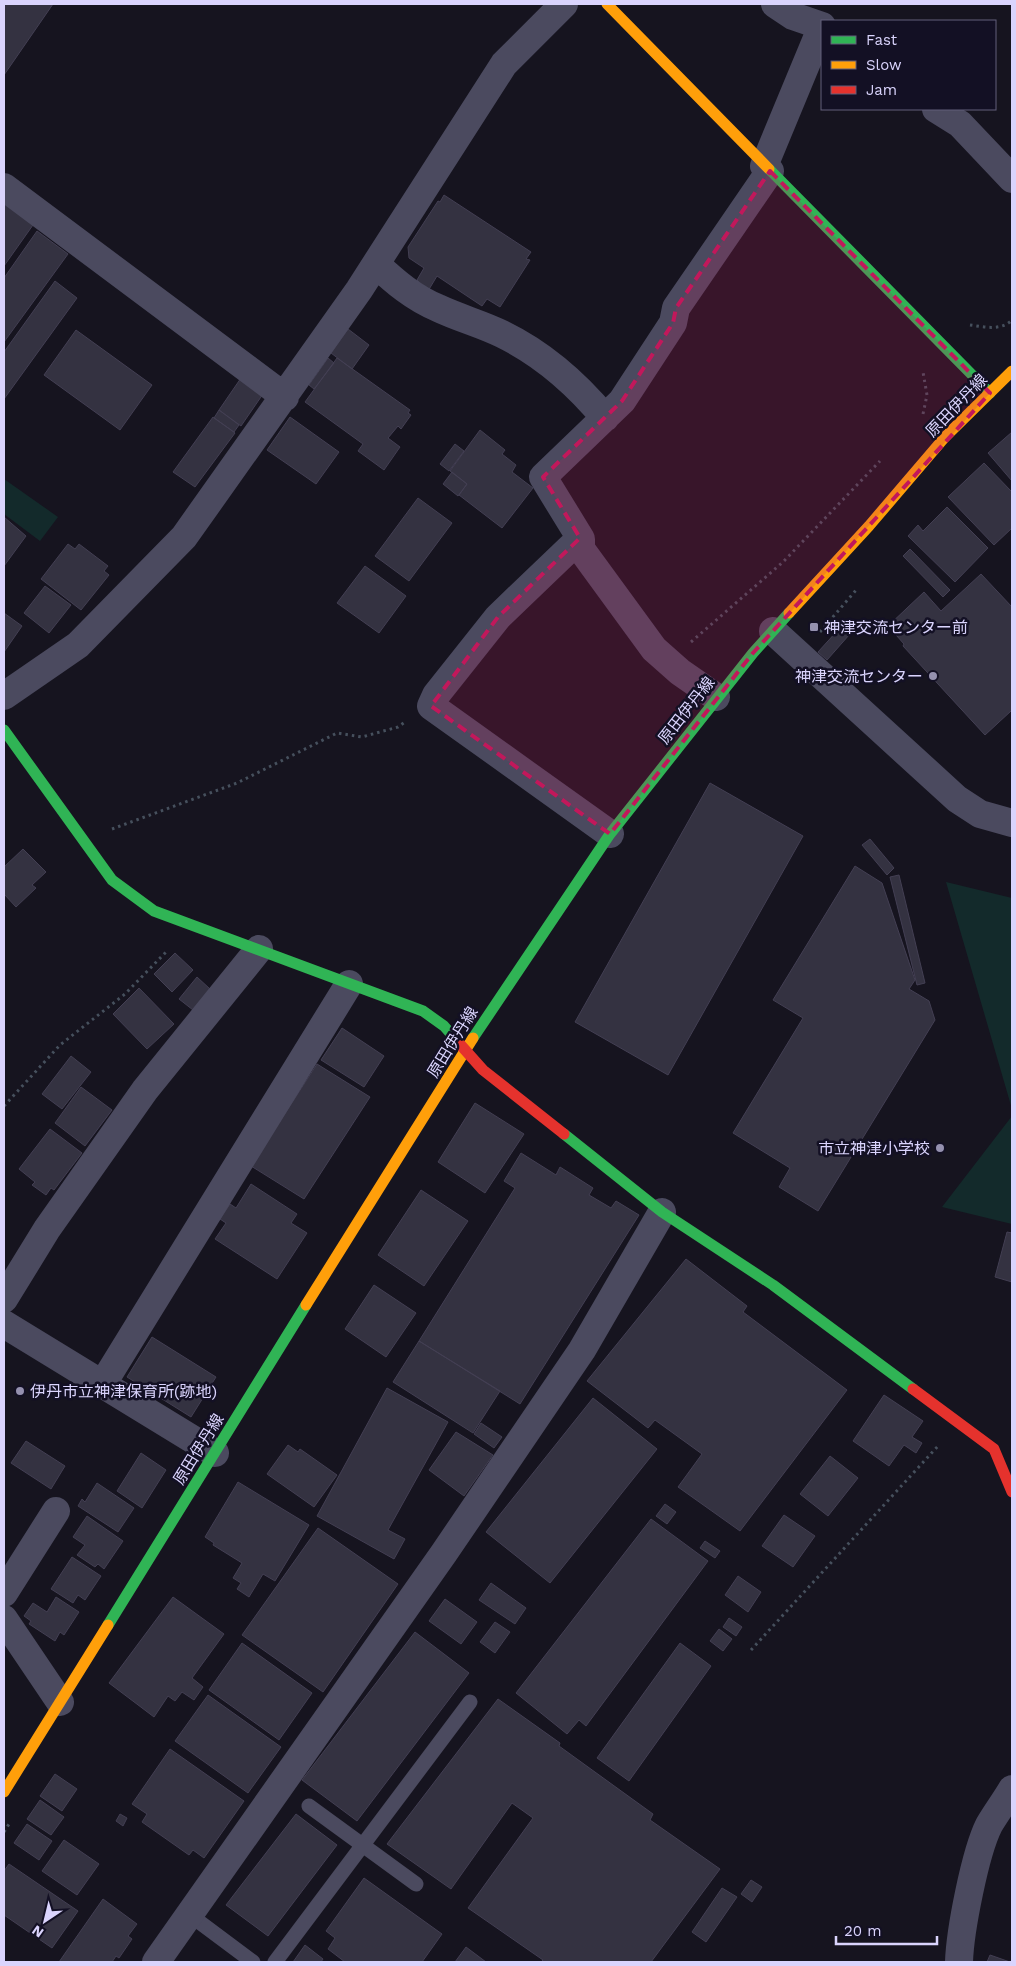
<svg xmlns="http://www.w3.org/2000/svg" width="1016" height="1966" font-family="'Work Sans','Noto Sans JP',sans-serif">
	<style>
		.green { fill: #132a2b }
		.building { fill: #343241; stroke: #433f53 }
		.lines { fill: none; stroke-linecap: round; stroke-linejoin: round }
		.path { stroke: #46505d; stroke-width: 3; stroke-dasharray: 2.5 4; stroke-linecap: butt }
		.lane { stroke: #4b4a5f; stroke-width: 15 }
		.street { stroke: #4b4a5f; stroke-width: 28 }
		.fast { stroke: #30b455; stroke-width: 11 }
		.slow { stroke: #ff9f0a; stroke-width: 11 }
		.jam { stroke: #e5322d; stroke-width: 11 }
		.marked { fill: #c2185b; fill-opacity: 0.2; stroke: #c2185b; stroke-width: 4; stroke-dasharray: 10 6; stroke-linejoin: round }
		.poi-dot { fill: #9591af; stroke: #131024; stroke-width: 2 }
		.labels { text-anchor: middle; stroke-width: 5; stroke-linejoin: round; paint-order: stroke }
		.street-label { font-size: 16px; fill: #dad4fd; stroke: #131024 }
		.poi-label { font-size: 16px; fill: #dad4fd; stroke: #131024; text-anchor: start }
	</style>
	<rect width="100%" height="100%" fill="#16141f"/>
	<path class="green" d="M4,479l54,38 -18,24 -36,-27z
		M946,882l66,16v211z
		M1012,1116v108l-70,-17z"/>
	<path class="building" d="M4,4h49l-49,71z
		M444,195l87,57 -5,7 4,1 -30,47 -13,-8 -5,7 -45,-30 -9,15 -11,-11 7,-12 -15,-10 -1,-11 30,-46 2,1z
		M4,203l29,22 -29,41z
		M37,231l31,23 -64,88v-64z
		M55,281l22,17 -73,101v-47z
		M348,329l21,16 -17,24 -21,-16z
		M76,330l76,55 -32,45 -76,-55z
		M328,358l6,5 -20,26 -5,-4z
		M337,358l73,52 -2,3 3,2 -10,14 -3,-3 -10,12 12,9 -16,23 -26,-19 5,-7 -58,-42z
		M241,378l22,16 -22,32 -22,-16z
		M219,410l20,15 -5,7 -20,-14z
		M213,417l22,16 -40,54 -22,-15z
		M290,417l49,35 -23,32 -49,-34z
		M480,430l25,20 -3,4 14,11 -4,7 21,16 -31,40 -43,-33 8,-11 -17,-13z
		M1012,432v49l-24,-28z
		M455,444l9,7 -15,20 -9,-7z
		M984,463l28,29v36l-18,17 -46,-48z
		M452,472l15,12 -9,12 -15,-12z
		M418,498l34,25 -43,58 -34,-25z
		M947,507l41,41 -33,34 -47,-46 10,-11 5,6z
		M4,517l22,19 -22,30z
		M68,544l7,5 4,-5 29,22 -4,5 5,4 -28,35 -40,-31z
		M910,549l40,41 -7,7 -40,-41z
		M365,566l41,30 -27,37 -42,-30z
		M981,574l31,33v105l-1,-1 -26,24 -82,-89 1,-2 -16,-18 36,-34 17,19z
		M45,586l26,19 -22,28 -25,-20z
		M4,613l18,13 -18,26z
		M848,619l9,7 -30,34 -9,-8z
		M710,783l93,53 -135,239 -93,-53z
		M870,839l24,29 -7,7 -25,-30z
		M23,849l23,23 -14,13 4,3 -20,19 -12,-13v-27z
		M855,866l27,17 33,97 -6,9 20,12 6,19 -117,191 -39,-24 11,-19 -57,-35 70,-115 -30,-18z
		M899,875l26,108 -8,2 -27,-108z
		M175,953l18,17 -21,22 -18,-18z
		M197,977l13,12 -17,21 -14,-11z
		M139,988l35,36 -27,25 -34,-35z
		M342,1028l42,28 -20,31 -43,-27z
		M71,1056l20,16 -29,37 -20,-15z
		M317,1064l53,33 -66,102 -53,-33z
		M81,1087l31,23 -27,36 -30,-23z
		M475,1103l49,31 -39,59 -47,-31z
		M50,1129l32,24 -28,37 -3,-2 -5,7 -14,-10 3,-3 -16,-13z
		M521,1153l35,22 4,-8 33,21 -4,7 22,13 5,-7 23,14 -119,189 -101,-63 96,-153 -11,-7z
		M251,1184l46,30 -6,9 16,10 -30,46 -62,-40 11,-16 -6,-4 10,-15 6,4z
		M421,1190l47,31 -44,65 -46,-31z
		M1007,1232l5,1v49l-17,-5z
		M686,1259l61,47 -4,6 104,78 -107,141 -62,-44 24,-33 -47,-34 -7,8 -61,-47z
		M374,1285l42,28 -30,44 -41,-28z
		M152,1337l64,40 -25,40 -64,-40z
		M419,1341l81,50 -27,42 -80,-51z
		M387,1388l61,34 -60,108 17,9 -11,20 -77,-43z
		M884,1395l39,26 -11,16 10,6 -6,10 -12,-8 -15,21 -36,-25z
		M593,1398l64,51 -107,134 -64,-51z
		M481,1423l21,14 -8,11 -20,-14z
		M456,1432l37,23 -29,41 -35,-26z
		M26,1441l39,25 -14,23 -40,-26z
		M288,1445l10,7 2,-3 37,26 -23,32 -47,-33z
		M141,1453l25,17 -24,38 -25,-17z
		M830,1456l28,22 -30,38 -28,-22z
		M238,1482l71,43 -34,56 -12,-7 -14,23 -12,-8 4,-6 -8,-5 9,-15 -29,-18 1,-2 -9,-6z
		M97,1483l37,25 -16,24 -40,-26 4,-7 3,3z
		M665,1504l11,8 -9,12 -11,-8z
		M784,1515l31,21 -22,31 -31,-21z
		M87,1516l36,25 -19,28 -6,-5 -3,3 -18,-12 8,-10 -12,-8z
		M651,1519l57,42 -122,165 -7,-6 -12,14 -51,-41z
		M318,1528l80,56 -75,108 -81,-57z
		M705,1541l15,10 -5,7 -15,-10z
		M72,1557l29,19 -16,24 -7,-5 -5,8 -22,-14z
		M738,1576l23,16 -13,20 -23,-17z
		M491,1583l35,25 -11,16 -36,-24z
		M56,1597l23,15 -15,23 -4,-3 -5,9 -26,-17 2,-3 -7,-5 9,-13 14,9z
		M173,1597l51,37 -32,44 11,9 -9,13 -12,-8 -7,9 -7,-5 -14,21 -45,-34z
		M445,1599l32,23 -16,22 -32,-23z
		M729,1618l13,9 -6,9 -13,-9z
		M495,1622l15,10 -15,21 -15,-11z
		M719,1629l13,10 -9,12 -13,-10z
		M415,1632l54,41 -112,148 -55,-41z
		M242,1643l70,50 -33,47 -70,-50z
		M680,1643l31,23 -82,115 -32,-23z
		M208,1695l73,52 -33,46 -73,-52z
		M498,1699l62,44 -1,3 94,68 -3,6 70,49 -69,93h-110l2,-2 -75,-52 65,-90 -21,-15 -61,86 -64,-45z
		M170,1749l74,52 -40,57 -11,-8 -4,5 -47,-33 5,-8 -15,-10z
		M55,1774l22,15 -15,22 -22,-15z
		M40,1800l24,17 -13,18 -24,-16z
		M120,1814l7,4 -4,8 -7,-5z
		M296,1814l41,31 -69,91 -42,-31z
		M27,1824l25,17 -13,19 -25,-17z
		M64,1840l35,24 -22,31 -35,-24z
		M9,1864l69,47 -26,37 -48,-33v-44z
		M364,1878l78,56 -20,28h-77l-17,-13 7,-11 -9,-7z
		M751,1880l11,7 -10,15 -11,-8z
		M722,1888l15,9 -31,45 -14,-10z
		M103,1899l34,25 -9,12 4,3 -13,19 -3,-2 -4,6h-53z
		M305,1945l18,14 -2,3h-28z
		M466,1947l20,15h-31z
		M990,1955l20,7h-23z"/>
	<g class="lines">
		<path class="path" d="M970,325c14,2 31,6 42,-5
			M923,414l4,-19 -4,-23
			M820,632l37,-43
			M691,642l92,-80 97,-101
			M112,829l125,-46 100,-50 25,4 36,-10 7,-5
			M4,1106l56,-61 65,-51 43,-44
			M751,1650l187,-204
			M4,1832l5,-8"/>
		<path class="lane" d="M309,1806l107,78
			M190,1915l63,47
			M275,1962l195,-260"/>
		<path class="street" d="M775,4l18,12 29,10
			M936,109l24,15 52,55
			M764,166l58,-140
			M4,187l281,210
			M376,264c19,18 38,34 62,44 21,10 44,16 64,26 41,20 74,49 103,84
			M581,549v-10l-38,-62 79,-76 51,-78 3,-15 94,-137
			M773,631l184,168 23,15 32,9
			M4,696l74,-51 106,-108 175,-247 145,-226 60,-60
			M610,834l-179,-128 5,-11 62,-78 73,-70 10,2 73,100 26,23 36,25
			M4,1299l43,-70 98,-139 114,-141
			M4,1324l211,129
			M102,1385l247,-401
			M4,1593l52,-82
			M4,1619l56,83
			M156,1962l288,-409 138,-203 80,-138
			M959,1962c1,-31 16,-109 30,-137 7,-12 16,-24 23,-36"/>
		<path class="fast" d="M769,169l221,224
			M4,730l108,150 42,31 269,100 21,15 14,16
			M473,1038l137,-204 143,-181 36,-40
			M564,1134l98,78 111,73 140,104
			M108,1625l198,-320"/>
		<path class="slow" d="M607,4l162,165
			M789,613l80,-87 76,-89 67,-66
			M306,1305l167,-267
			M4,1792l104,-167"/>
		<path class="jam" d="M458,1042l25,28 81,64
			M913,1389l81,60 18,43"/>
	</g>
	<path class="marked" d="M770,171l220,222 -237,260 -143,181 -179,-128 67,-89 82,-79 -37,-61 79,-76 51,-78 3,-15z"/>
	<g class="poi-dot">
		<rect x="809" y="622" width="10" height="10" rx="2.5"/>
		<circle cx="933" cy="676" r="5"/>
		<circle cx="940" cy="1148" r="5"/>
		<circle cx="20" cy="1391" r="5"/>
	</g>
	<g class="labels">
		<g class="street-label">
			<text transform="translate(956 405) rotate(-46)" y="6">原田伊丹線</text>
			<text transform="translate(686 710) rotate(-52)" y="6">原田伊丹線</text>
			<text transform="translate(452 1042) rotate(-58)" y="6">原田伊丹線</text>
			<text transform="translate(198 1449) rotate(-58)" y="6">原田伊丹線</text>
		</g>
		<g class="poi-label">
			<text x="824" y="633">神津交流センター前</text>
			<text x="923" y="682" text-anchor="end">神津交流センター</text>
			<text x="930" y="1154" text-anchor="end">市立神津小学校</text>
			<text x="30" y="1397">伊丹市立神津保育所(跡地)</text>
		</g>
	</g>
	<rect width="1016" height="1966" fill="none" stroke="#dad4fd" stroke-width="10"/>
	<rect x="821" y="20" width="175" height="90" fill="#131024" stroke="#635e7b"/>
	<rect x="831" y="36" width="25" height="8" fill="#30b455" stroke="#635e7b"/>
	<text x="866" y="45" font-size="15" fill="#dad4fd">Fast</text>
	<rect x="831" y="61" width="25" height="8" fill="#ff9f0a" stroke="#635e7b"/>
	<text x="866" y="70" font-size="15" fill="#dad4fd">Slow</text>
	<rect x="831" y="86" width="25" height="8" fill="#e5322d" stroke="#635e7b"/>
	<text x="866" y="95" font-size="15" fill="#dad4fd">Jam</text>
	<g transform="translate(45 1921) rotate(215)" stroke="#131024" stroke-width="4" paint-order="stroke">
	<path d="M0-4L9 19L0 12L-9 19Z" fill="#dad4fd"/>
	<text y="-8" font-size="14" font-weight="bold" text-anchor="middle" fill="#dad4fd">N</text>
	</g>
	<path d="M836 1936v8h101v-8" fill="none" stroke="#dad4fd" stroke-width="2.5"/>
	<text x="844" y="1936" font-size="15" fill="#dad4fd" stroke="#131024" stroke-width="4" paint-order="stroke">20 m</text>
</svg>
